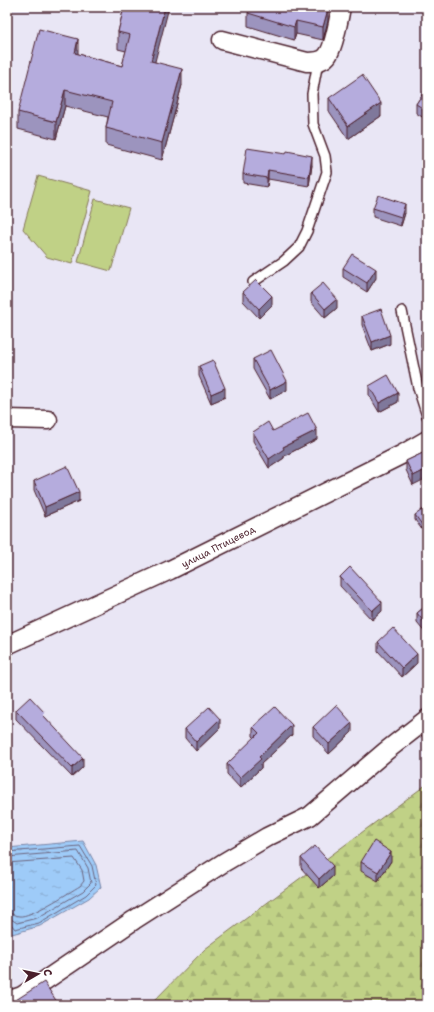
<svg xmlns="http://www.w3.org/2000/svg" width="434" height="1012" font-family="'Shantell Sans',sans-serif">
	<style>
		.forest { fill: url(#forest-firs); stroke: #857858 }
		.pitch { fill: #c0d186; stroke: #857858 }
		.water { fill: url(#water-ripples); stroke: #7c86a6 }
		.lines { fill: none; stroke-linecap: round; stroke-linejoin: round }
		.shore { stroke: #6c647d; stroke-width: 1 }
		.service-casing { stroke: #4a1f2b; stroke-width: 12 }
		.minor-casing { stroke: #4a1f2b; stroke-width: 21 }
		.service { stroke: #fff; stroke-width: 9 }
		.minor { stroke: #fff; stroke-width: 18 }
		.wall { fill: #9c94be; stroke: #4a1f2b }
		.shaded-wall { fill: #7f789b; stroke: #4a1f2b }
		.building { fill: #b5acdd; stroke: #4a1f2b }
		.labels { text-anchor: middle; stroke-width: 4; stroke-linejoin: round; paint-order: stroke }
		.street-label { font-size: 10px; fill: #4a1f2b; stroke: #fff }
	</style>
	<defs>
		<pattern id="forest-firs" width="22" height="20" patternUnits="userSpaceOnUse"><rect width="22" height="20" fill="#c0d186"/><path d="M5 1l3.5 6h-7zM16 11l3.5 6h-7z" fill="#a6b374"/></pattern>
		<pattern id="water-ripples" width="26" height="14" patternUnits="userSpaceOnUse"><rect width="26" height="14" fill="#9ecbf8"/><path d="M2 4q2-2 4 0t4 0M15 11q2-2 4 0t4 0" fill="none" stroke="#8aaed5"/></pattern>
	</defs>
	<rect width="100%" height="100%" fill="#e9e6f5"/>
	<filter id="ink" filterUnits="userSpaceOnUse"><feTurbulence type="fractalNoise" baseFrequency=".025" numOctaves="2"/><feDisplacementMap in="SourceGraphic" scale="8" xChannelSelector="R" yChannelSelector="G"/><feConvolveMatrix kernelMatrix="1 2 1 2 8 2 1 2 1" color-interpolation-filters="sRGB"/></filter>
	<g filter="url(#ink)">
		<path class="forest" d="M427,784v221h-277l55,-56z"/>
		<path class="pitch" d="M38,176l54,15 -20,73 -25,-7 -24,-28z
			M95,199l34,9 -18,63 -33,-9z"/>
		<path class="water" d="M83,841l13,24 5,22 -12,11 -49,28 -28,8 -5,-9v-77z"/>
		<g class="lines">
			<path class="shore" d="M7,852l73,-6 12,20 4,19 -10,10 -47,28 -24,6 -4,-5h-4
				M7,857l71,-6 10,17 3,15 -8,8 -46,27 -20,5 -6,-4h-4
				M7,863l67,-5 8,12 2,11 -4,5c-12,7 -50,32 -61,30 -4,0 -7,-3 -12,-3"/>
			<g class="service-casing">
				<path id="service" d="M253,282l31,-21 15,-14 8,-16 20,-59 -2,-16 -12,-32 -1,-30 6,-32
					M402,311l16,77 9,28"/>
			</g>
			<g class="minor-casing">
				<path id="minor" d="M222,40l85,22c7,0 15,0 20,-6 7,-8 12,-38 14,-49
					M7,419l41,1
					M7,645l163,-75 231,-115 26,-15
					M7,1001l15,-5 112,-76 89,-57 44,-26 43,-21 76,-65 41,-32"/>
			</g>
			<use href="#service" class="service"/>
			<use href="#minor" class="minor"/>
		</g>
		<path class="wall" d="M124,7l31,55 27,23 -20,75 -56,-15v-17l2,-11 -43,-11 -9,33 -38,-10v-17l60,-58 44,12 4,-15 -8,-2v-17z
			M248,13l80,8 -5,19 -27,-6 -2,6 -46,-14z
			M427,87v33l-11,-7v-9z
			M329,98l52,18 -33,23 -19,-28z
			M286,154l26,11 -3,21 -41,-7 -1,8 -24,-4v-9z
			M373,208l32,5 -4,13 -28,-9z
			M343,268l33,10 -9,14 -24,-15z
			M243,292l29,13 -13,13 -16,-17z
			M311,293l26,15 -12,10 -14,-16z
			M362,316l28,28 -18,7 -10,-26z
			M427,331v28l-6,-12v-13z
			M253,359l34,31 -17,9 -17,-30z
			M199,366l26,31 -14,6 -12,-27z
			M369,386l29,16 -19,10 -10,-17z
			M273,431l44,8 -33,17v2l-15,10 -16,-27v-9z
			M427,451l-14,34 -7,-15v-9z
			M34,481l45,20 -34,15 -11,-26z
			M427,510v18l-4,3 -8,-11v-5z
			M340,577l42,34 -10,9 -32,-34z
			M427,605v30l-10,-12v-10z
			M378,642l39,21 -15,14 -24,-26z
			M16,710l29,7 38,50 -11,10 -56,-58z
			M253,727l39,8 -31,29v4l-21,20 -13,-14v-10l28,-26 -2,-2z
			M313,727l39,5 -23,22 -16,-18z
			M220,728l-24,23 -11,-13v-9z
			M427,825v12l-2,-2v-9z
			M301,858l32,18 -14,12 -18,-20z
			M391,861l-13,20 -17,-10v-9z"/>
		<path class="shaded-wall" d="M165,7h4l-18,70v-16z
			M328,9v12l-5,19v-13z
			M296,21v13l-2,6v-13z
			M78,39v17l-3,-3z
			M182,69v16l-20,75v-17z
			M65,90v16l-9,33v-17z
			M381,103v13l-33,23v-13z
			M312,156v9l-3,21v-9z
			M268,170v9l-1,8v-9z
			M405,204v9l-4,13v-9z
			M376,269v9l-9,14v-9z
			M272,296v9l-13,13v-9z
			M337,299v9l-12,10v-9z
			M390,335v9l-18,7v-9z
			M287,381v9l-17,9v-9z
			M225,388v9l-14,6v-9z
			M398,393v9l-19,10v-9z
			M317,430v9l-33,17v2l-15,10v-9l14,-12z
			M427,469v9l-14,7v-9z
			M79,492v9l-34,15v-9z
			M427,524v4l-4,3v-5z
			M382,602v9l-10,9v-9z
			M417,654v9l-15,14v-9z
			M220,719v9l-24,23v-9z
			M352,723v9l-23,22v-10z
			M292,725v10l-31,29v4l-21,20v-10l19,-21z
			M83,758v9l-11,10v-9z
			M391,852v9l-13,20v-9z
			M333,866v10l-14,12v-9z"/>
		<path class="building" d="M124,7h41l-14,54 31,8 -20,74 -56,-15 6,-26 -47,-12 -9,32 -38,-10 21,-83 39,10 -3,14 47,13 8,-31 -12,-3z
			M250,7h70l8,2 -5,18 -27,-6 -2,6 -46,-14z
			M362,75l19,28 -33,23 -19,-28z
			M427,87v24l-11,-7z
			M247,148l39,6 1,-3 25,5 -3,21 -41,-7 -1,8 -24,-4z
			M378,195l27,9 -4,13 -28,-9z
			M352,254l24,15 -9,14 -24,-15z
			M256,280l16,16 -13,13 -16,-17z
			M323,283l14,16 -12,10 -14,-16z
			M381,309l9,26 -18,7 -10,-26z
			M427,331v14l-6,-11z
			M271,350l16,31 -17,9 -17,-31z
			M213,360l12,28 -14,6 -12,-28z
			M388,375l10,18 -19,10 -10,-17z
			M308,413l9,17 -34,17 1,2 -15,10 -16,-27 15,-10 5,9z
			M427,451v18l-14,7 -7,-15z
			M67,466l12,26 -34,15 -11,-26z
			M425,508l2,2v14l-4,2 -8,-11z
			M350,567l32,35 -10,9 -32,-34z
			M427,605v21l-10,-13z
			M393,628l24,26 -15,14 -24,-26z
			M30,697l15,16 -2,2 40,43 -11,10 -56,-58z
			M336,705l16,18 -23,21 -16,-17z
			M209,707l11,12 -24,23 -11,-13z
			M275,707l17,18 -33,32 2,2 -21,19 -13,-14 32,-31 -6,-6z
			M374,841l17,11 -13,20 -17,-10z
			M315,846l18,20 -14,13 -18,-21z
			M44,982l15,23h-51z"/>
	</g>
	<g class="labels">
		<g class="street-label">
			<text transform="translate(218 546) rotate(-27)" y="4">улица Птицевод</text>
		</g>
	</g>
	<rect width="434" height="1012" fill="none" stroke="#fff" stroke-width="24"/>
	<rect x="12" y="12" width="410" height="988" fill="none" stroke="#4a1f2b" stroke-width="1.5" filter="url(#ink)"/>
	<g transform="translate(38 974) rotate(81)" stroke="#ffffff" stroke-width="3" paint-order="stroke">
	<path d="M0-3L7 15L0 10L-7 15Z" fill="#4a1f2b"/>
	<text y="-6" font-size="11" font-weight="bold" text-anchor="middle" fill="#4a1f2b">С</text>
	</g>
</svg>
